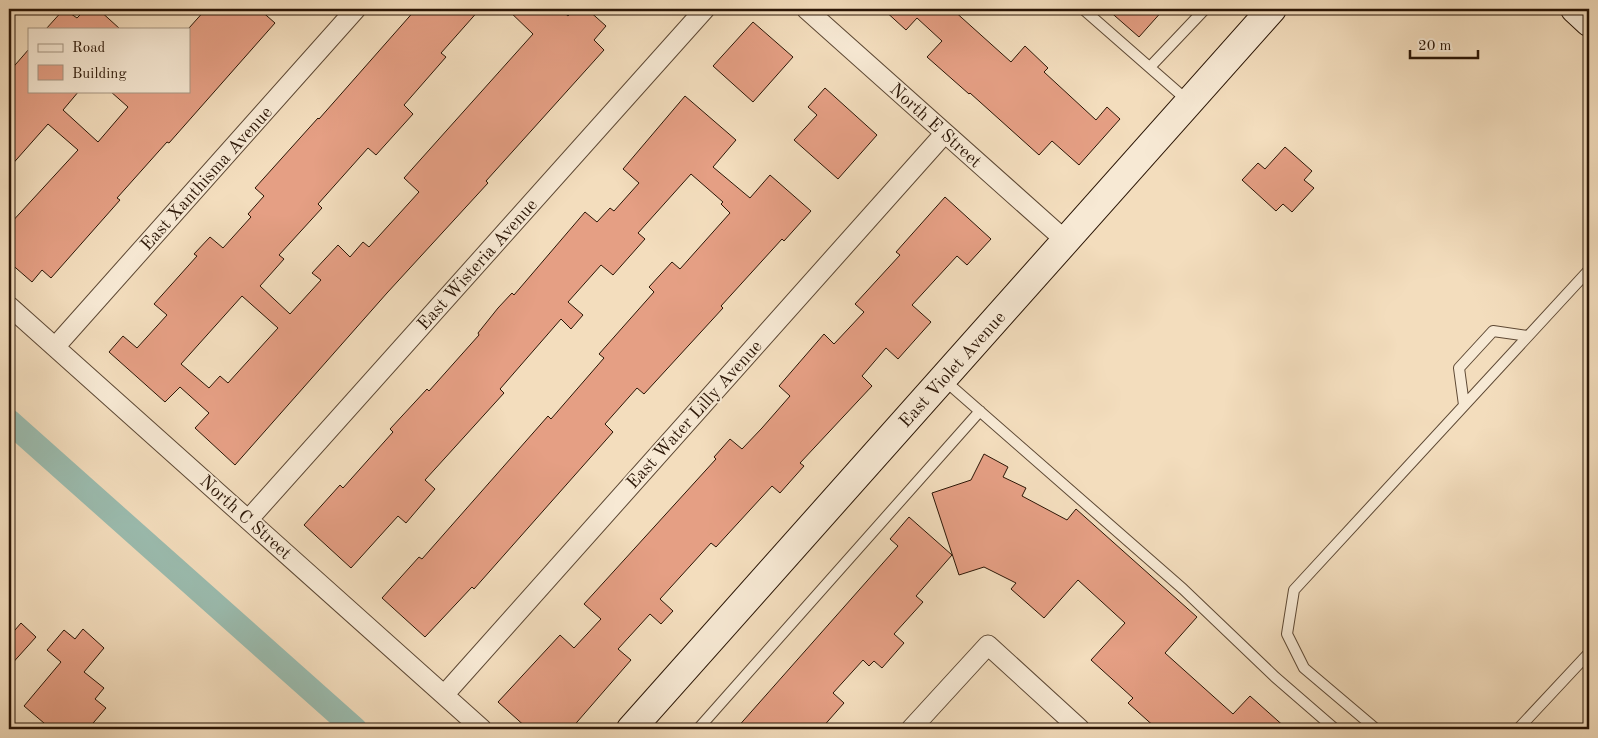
<svg xmlns="http://www.w3.org/2000/svg" width="1598" height="738" font-family="'Old Standard TT',serif">
	<style>
		.lines { fill: none; stroke-linecap: round; stroke-linejoin: round }
		.canal { stroke: #9bbcaf; stroke-width: 24 }
		.building { fill: #e59f84; stroke: #2b1606; fill-rule: evenodd }
		.lane-casing { stroke: #5d4834; stroke-width: 12 }
		.street-casing { stroke: #5d4834; stroke-width: 21 }
		.secondary-casing { stroke: #2b1606; stroke-width: 30 }
		.lane { stroke: #f7e9d4; stroke-width: 10 }
		.street { stroke: #f7e9d4; stroke-width: 19 }
		.secondary { stroke: #f7e9d4; stroke-width: 28 }
		.labels { text-anchor: middle; stroke-width: 4; stroke-linejoin: round; paint-order: stroke }
		.street-label { font-size: 18px; fill: #2b1606; stroke: #f7e9d4 }
	</style>
	<rect width="100%" height="100%" fill="#f3ddbd"/>
	<filter id="stains"><feTurbulence type="fractalNoise" baseFrequency=".004" numOctaves="4"/><feColorMatrix values="0 0 0 0 .2 0 0 0 0 .09 0 0 0 0 .02 0 0 0 .5 -.17"/></filter>
	<radialGradient id="worn" r=".72"><stop offset=".6" stop-color="#630" stop-opacity="0"/><stop offset="1" stop-color="#630" stop-opacity=".3"/></radialGradient>
	<g class="lines">
		<path class="canal" d="M9,421l346,308"/>
	</g>
	<path class="building" d="M64,9l13,9 9,-9h12l22,20h-74z
		M206,9h53l16,14 -106,120 -2,-1 -50,56 3,2 -69,78 -9,-8 -10,12 -23,-20v-37l69,-75 -30,-26 -39,44v-96l20,-23v42h50l-16,19 35,32 30,-35 -18,-16h79v-63z
		M416,9h64l-39,44 5,4 -42,48 9,9 -37,41 -8,-7 -50,56 4,4 -43,47 5,4 -24,27 30,28 31,-34 -9,-7 26,-28 12,12 13,-15 6,5 50,-55 -15,-14 129,-144 -26,-25h53l8,7 7,-7h12l19,17 -12,14 10,10 -118,131 2,2 -101,110 -152,172 -40,-37 14,-15 -29,-26 -15,15 -56,-50 14,-16 14,12 30,-33 -13,-11 43,-48 -3,-2 16,-17 13,11 28,-31 -3,-3 16,-18 -9,-8 63,-70 1,1zM242,296l36,32 -50,55 -8,-7 -11,12 -28,-24z
		M883,9h69l59,53 14,-16 23,22 -4,4 52,48 11,-13 13,12 -41,46 -27,-24 -13,14 -69,-62 -1,1 -42,-37 15,-16 -25,-23 -11,12z
		M1107,9h57l-25,28z
		M753,22l40,35 -40,45 -40,-36z
		M825,88l52,47 -39,44 -44,-39 23,-25 -9,-8z
		M685,96l51,44 -23,27 37,31 20,-23 41,36 -27,30 -2,-2 -61,67 2,2 -79,86 -7,-6 -32,36 8,8 -139,157 -2,-2 -47,50 -43,-39 37,-41 3,2 126,-143 3,3 53,-61 -5,-4 55,-62 -5,-5 23,-25 8,7 50,-56 -9,-9 2,-2 -32,-28 -53,59 7,6 -32,36 -12,-10 -33,37 15,13 -12,14 -10,-10 -61,70 4,4 -79,87 10,9 -29,34 -8,-7 -47,52 -47,-43 36,-40 3,3 50,-56 -3,-3 37,-40 2,2 50,-56 -1,-2 20,-25 14,-15 2,2 71,-83 12,10 13,-14 4,3 25,-28 -16,-14z
		M1285,147l27,24 -8,9 10,8 -22,24 -9,-8 -7,7 -34,-31 16,-17 7,6z
		M945,197l46,42 -24,26 -10,-9 -45,49 19,17 -33,37 -12,-11 -24,28 10,10 -72,77 4,3 -24,27 -8,-7 -56,61 -5,-4 -51,56 13,12 -12,13 -11,-10 -32,35 13,11 -60,69h-43l-30,-27 62,-67 14,13 27,-29 -17,-15 132,-145 -2,-2 16,-18 12,10 20,-21 28,-32 -11,-10 45,-52 10,10 30,-32 -9,-8 45,-49 -4,-3z
		M984,454l24,13 -5,10 23,11 -4,8 45,24 9,-11 121,108 -32,36 68,61 17,-18 37,33h-130l-29,-26 5,-5 -42,-38 34,-37 -47,-43 -34,38 -33,-29 5,-6 -32,-16 -25,8 -27,-82 39,-13z
		M909,517l43,38 -36,41 7,6 -29,32 10,9 -22,25 -8,-7 -5,5 -6,-6 -30,33 11,10 -23,26h-85l162,-183 -8,-7z
		M21,623l15,14 -27,30v-30z
		M83,629l21,19 -20,24 20,16 -9,11 11,9 -18,21h-37l-27,-23 37,-44 -14,-12 17,-20 11,9z"/>
	<g class="lines">
		<g class="lane-casing">
			<path id="lane" d="M1083,9l105,92
				M1150,67l55,-58
				M943,379l240,210 92,88 60,52
				M1464,405l-5,-37 34,-37 35,5
				M698,729l282,-318
				M1376,729l-72,-61 -17,-34 7,-44 295,-320
				M1518,729l71,-76"/>
		</g>
		<g class="street-casing">
			<path id="street" d="M806,9l260,232
				M9,306l473,423
				M55,347l301,-338
				M248,520l457,-511
				M444,695l501,-562
				M911,729l77,-84 92,84"/>
		</g>
		<g class="secondary-casing">
			<path id="secondary" d="M1575,9l14,13
				M631,729l641,-720"/>
		</g>
		<use href="#lane" class="lane"/>
		<use href="#street" class="street"/>
		<use href="#secondary" class="secondary"/>
	</g>
	<g class="labels">
		<g class="street-label">
			<text transform="translate(936 125) rotate(42)" y="6">North E Street</text>
			<text transform="translate(206 178) rotate(-48)" y="6">East Xanthisma Avenue</text>
			<text transform="translate(477 264) rotate(-48)" y="6">East Wisteria Avenue</text>
			<text transform="translate(952 369) rotate(-48)" y="6">East Violet Avenue</text>
			<text transform="translate(694 414) rotate(-48)" y="6">East Water Lilly Avenue</text>
			<text transform="translate(246 517) rotate(42)" y="6">North C Street</text>
		</g>
	</g>
	<rect width="1598" height="738" fill="none" stroke="#f3ddbd" stroke-width="30"/>
	<rect x="10" y="10" width="1578" height="718" fill="none" stroke="#2b1606" stroke-width="2.5"/>
	<rect x="15" y="15" width="1568" height="708" fill="none" stroke="#2b1606"/>
	<rect x="28" y="28" width="162" height="65" fill="#f7e9d4" stroke="#a59582"/>
	<rect x="38" y="44" width="25" height="8" fill="#f7e9d4" stroke="#a59582"/>
	<text x="72" y="52" font-size="15" fill="#2b1606">Road</text>
	<rect x="38" y="65" width="25" height="15" fill="#e59f84" stroke="#a59582"/>
	<text x="72" y="78" font-size="15" fill="#2b1606">Building</text>
	<path d="M1410 50v8h68v-8" fill="none" stroke="#2b1606" stroke-width="2.5"/>
	<text x="1418" y="50" font-size="15" fill="#2b1606" stroke="#f7e9d4" stroke-width="4" paint-order="stroke">20 m</text>
	<rect width="100%" height="100%" filter="url(#stains)"/>
	<rect width="100%" height="100%" fill="url(#worn)"/>
</svg>
